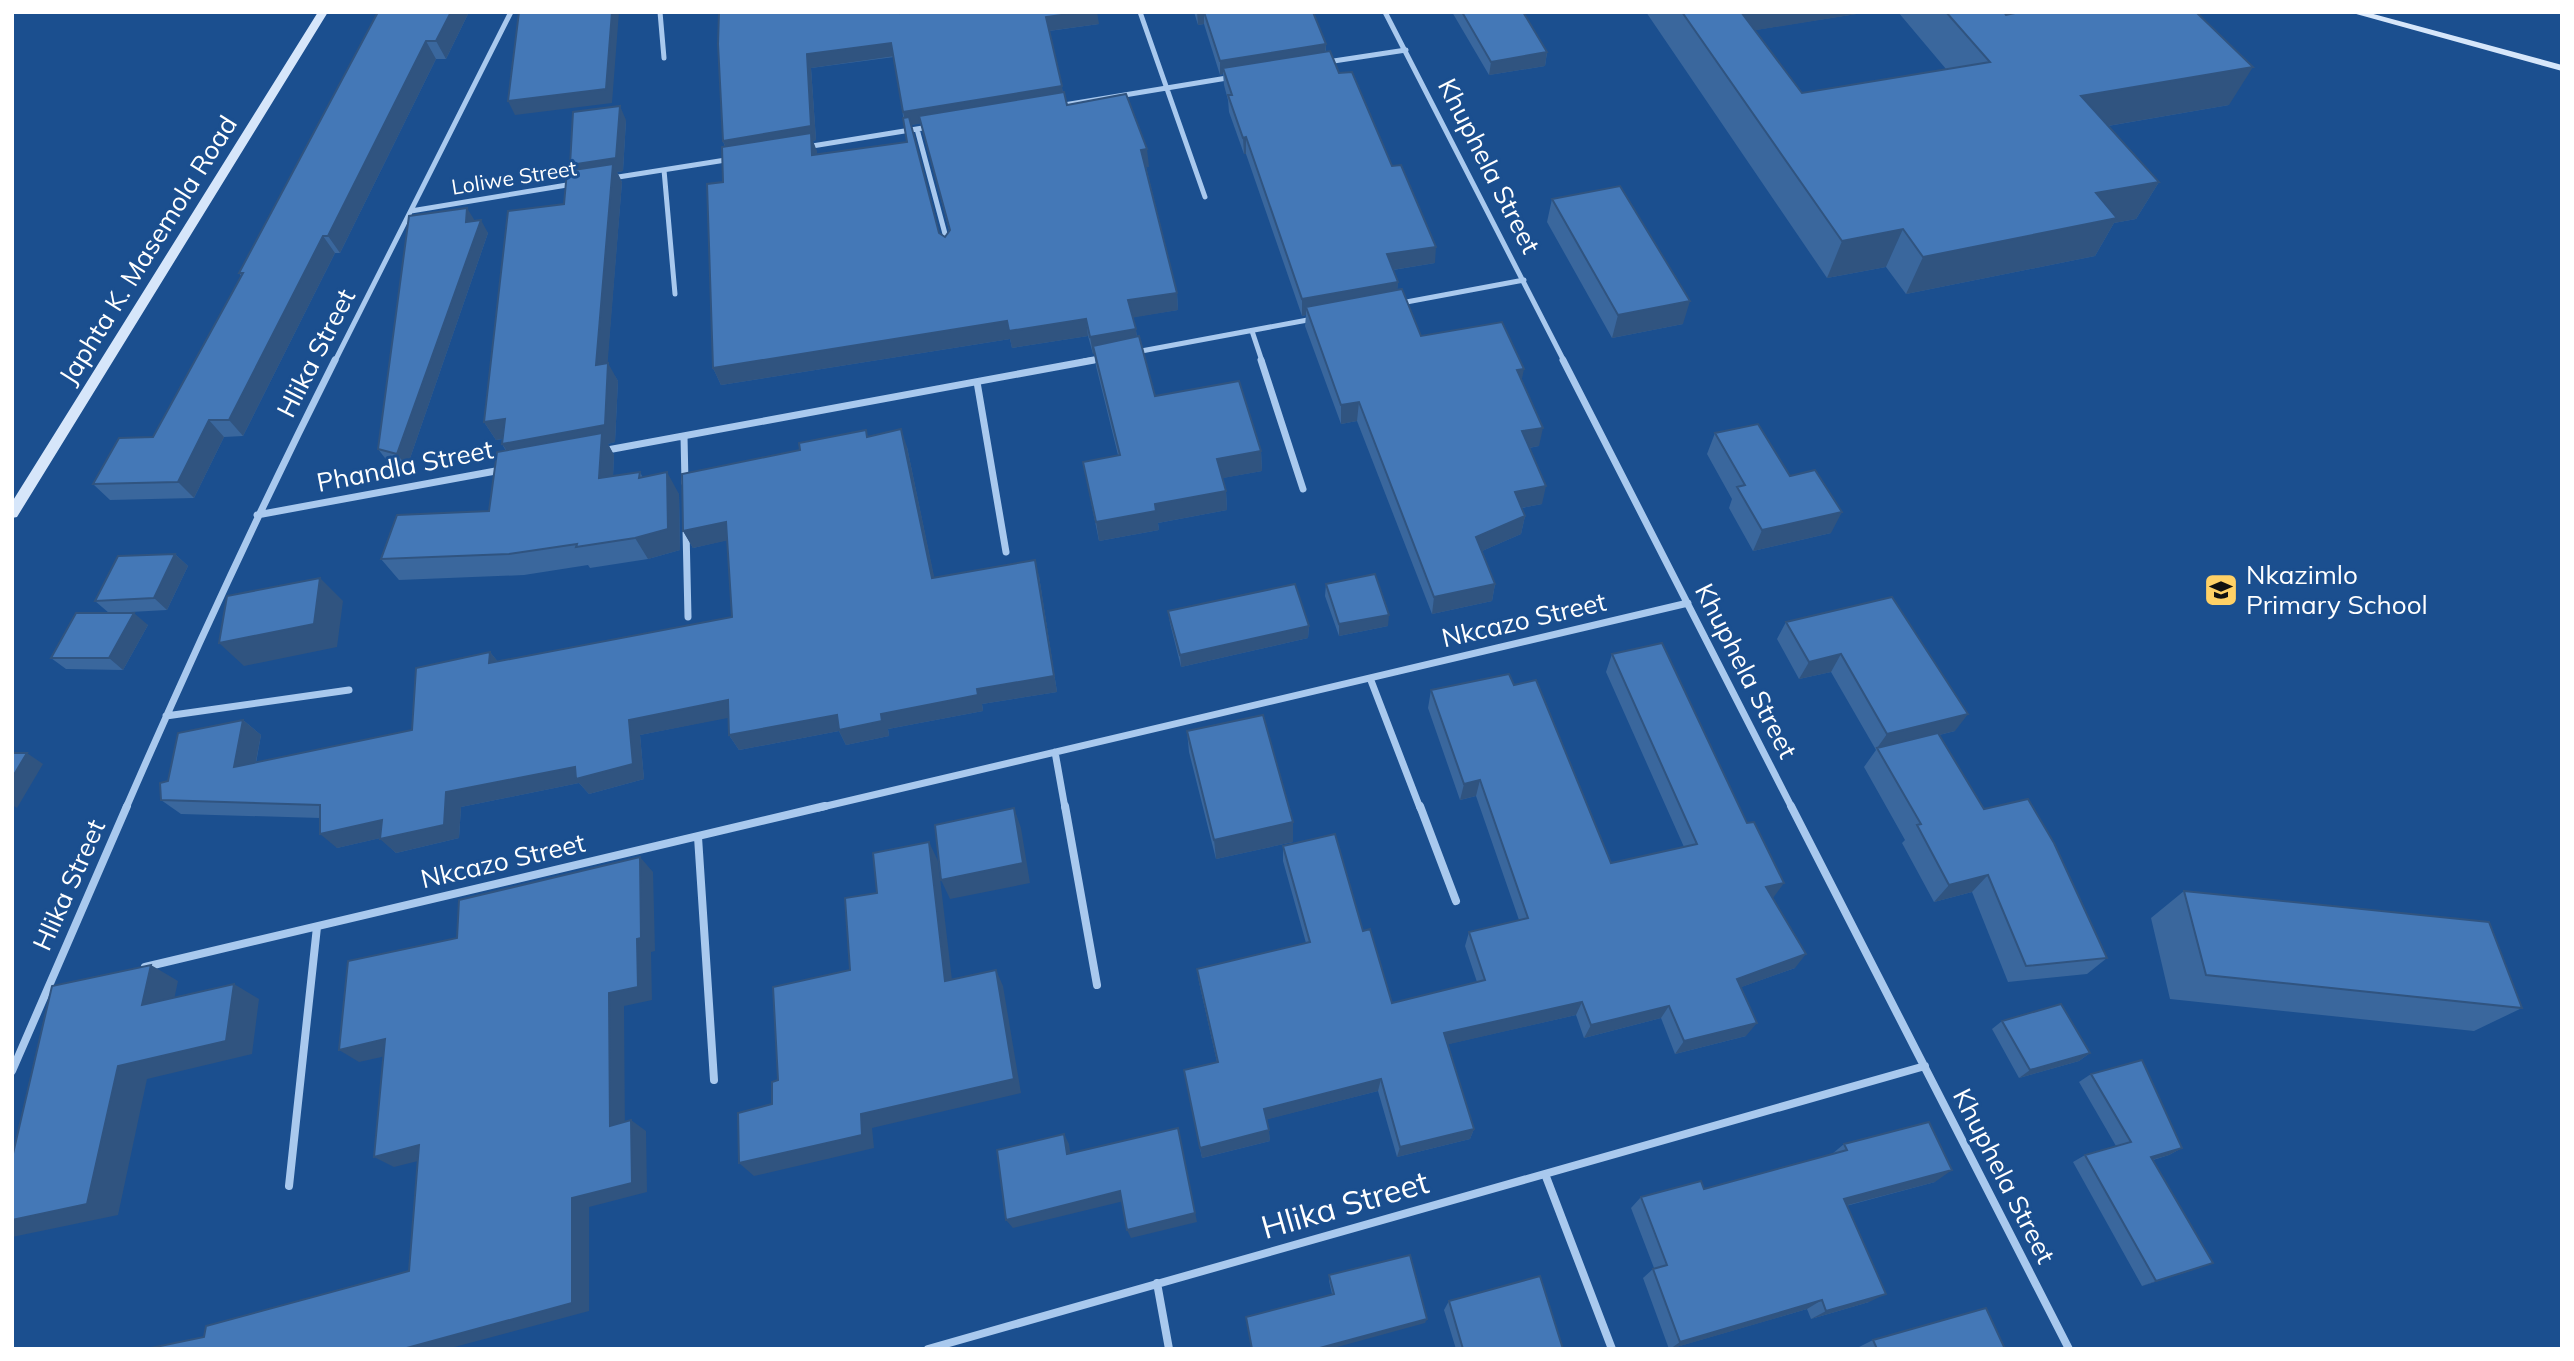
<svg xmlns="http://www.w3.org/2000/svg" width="2574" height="1361" font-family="Mulish,sans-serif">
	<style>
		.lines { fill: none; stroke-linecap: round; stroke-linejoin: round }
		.street-far2 { stroke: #a9c9ee; stroke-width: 5 }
		.street-far1 { stroke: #a9c9ee; stroke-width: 7 }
		.street { stroke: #a9c9ee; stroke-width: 8 }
		.secondary { fill: #d6e6fa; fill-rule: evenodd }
		.wall { fill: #3a679d; fill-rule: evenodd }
		.shaded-wall { fill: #305480 }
		.building { fill: #4478b7; stroke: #305480; stroke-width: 2 }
		.labels { text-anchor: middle; stroke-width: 6; stroke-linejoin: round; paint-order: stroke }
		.far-street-label { font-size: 21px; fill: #fff; stroke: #1b4f8f }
		.street-label { font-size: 26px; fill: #fff; stroke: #1b4f8f }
		.poi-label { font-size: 26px; fill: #fff; stroke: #1b4f8f; text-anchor: start }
		.near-street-label { font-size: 32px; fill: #fff; stroke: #1b4f8f }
	</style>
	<rect width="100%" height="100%" fill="#1b4f8f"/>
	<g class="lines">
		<path class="street-far2" d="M660,12l4,46
			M1140,12l65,185
			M1385,12l179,349
			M1327,62l79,-12
			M1058,106l175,-29
			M917,129l31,116
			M806,147l123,-20
			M664,170l11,124
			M612,178l120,-19
			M411,211l162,-27
			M1401,303l123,-23
			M1252,331l10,30
			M1136,352l177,-33
			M335,361l176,-349
			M1084,361l19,-3"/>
		<path class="street-far1" d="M1261,360l42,129
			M1563,360l229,448
			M977,382l29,170
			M684,436l1,47
			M602,451l492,-91
			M257,515l244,-45
			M686,530l2,87
			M1370,678l50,130
			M166,716l183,-26
			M1055,752l10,56
			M126,808c66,-152 135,-301 209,-448
			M818,808l870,-205"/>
		<path class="street" d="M1065,806l32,179
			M1420,806l36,95
			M1791,806l278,543
			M698,837l16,243
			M145,967l680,-161
			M12,1071l115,-265
			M1545,1174l67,175
			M289,1186l28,-259
			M1157,1283l12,66
			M928,1349l997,-283"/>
		<path class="secondary" d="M318,12h10l-311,505 -5,1v-16z
			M2349,12h17l196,53v6z"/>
	</g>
	<path class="wall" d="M378,12h91l-23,47h-10l-96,194h-5l-92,183 -19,1 -30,61 -84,2 -17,-16 60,-47 88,-161 -2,-3z
		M1194,12h119l13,32v8l13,21 96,190 -42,7 5,12 -1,8 24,46 101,44 17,66 -10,2 13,56 -20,4 3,8 -4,18 -39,17 13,33 -3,17 -60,13 -75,-193 -16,3 -36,-98 1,-11 -4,1 -56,-162h-2l-15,-42 -1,-12 -4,-15 -1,-11 -3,1 -16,-51 -6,1z
		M1452,12h71l24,40 -2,14 -56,9z
		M1646,12h223l-114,18 47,63 144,-24 -48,-57h106l2,3 223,90 -121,21 51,56 -23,37 -22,4 -19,33 -189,38 -20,-27 -59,11z
		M899,13l200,11 -50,7 14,62 4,12 82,62h-3l31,126 1,17 -45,7 4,19 18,60 106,55 1,20 -40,7 4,13 1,19 -69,13 1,7 -60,11 -16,-79 35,-7 -22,-89 -2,-12h-1l-5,-18 -76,12 -2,-9 -289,46 -8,-17 12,-221 -2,-6 -5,-97zM894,57l13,85 -90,12 -4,-13 3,-1 -5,-72zM921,123l28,107 -4,7 -6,-4 -28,-108z
		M626,120l-3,51 -6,1 5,10 -15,182 11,17 -3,61 -7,2 6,11 -1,21 27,-4 3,6 36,16 1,56 -32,9 -58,9 -2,-3 -64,10 -125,5 -18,-21 108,-48 17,-60 -4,-7 1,-5 -7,1 -12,-18 80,-218 8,-34z
		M1552,199l131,125 -71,14 -65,-116z
		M475,220l13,13 -81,234 -19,-5 -10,-13z
		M1715,433l116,100 -78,18 -24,-43 3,-9 -25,-45z
		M869,437l38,10 27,131 105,-2 18,116 -75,12 1,7 -95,18 1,7 -43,9 -7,-14 -100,19 -10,-15v-18l-89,18 4,44 -55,15 -10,-11 -118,24 -2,31 -63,15 -16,-15 -43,10 -17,-30 -139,-4 -20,-14 7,-19 75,-61 18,15 -5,28 156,-33 78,-78 8,10 234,-45 -5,-77 -34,8 -10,-17z
		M175,554l13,12 -21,44 -55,3 36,12 -25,45 -57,-1 -15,-11 58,-45 -14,-12z
		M1326,584l62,42 -49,10 -14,-40z
		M1892,597l63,134 -16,4 45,74 123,149 -20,16 -79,8 -36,-90 -38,10 -32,-59 3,-3 -41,-73 12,-17 -45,-78 -32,7 -22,-40 9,-17z
		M1168,611l141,15 -1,12 -127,29 -11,-44z
		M1612,654l161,244 22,70 -54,19 5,49 -71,18 -14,-36 -77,20 -8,-23 -128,29 26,85 -4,10 -73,18 -19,-66 -111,28 3,22 -68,17 -18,-88 33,-8 -18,-80 -2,-13 109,-26 -23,-82v-15l80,85 29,72 85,-21 -12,-36 4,-14 50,-12 -43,-124 -16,4 -32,-92 3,-18 83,-5 97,178 73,-16 -78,-175z
		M1187,731l106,91v20l-77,17 -27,-107z
		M2184,891l338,117 -48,23 -304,-32 -19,-81z
		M2002,1021l88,32 -11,8 -60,17 -27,-49z
		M2091,1074l91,74 -13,7 -16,5 46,108 -57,18 -69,-124 12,-7 31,-9 -37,-64z
		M1844,1144l91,38 -89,24 23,96 -58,17 -4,-10 -138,40 -26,-71 11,-10 -23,-60 10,-11 63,-8 128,-35z
		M1329,1275l96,48 -93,-29 -3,-13z
		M1449,1301l114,48h-107l-12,-39z
		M1873,1340l132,9h-150z"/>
	<path class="shaded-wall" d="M451,12h18l-23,47 -10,-18z
		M612,12h7l-7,91 -97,12 -7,-14z
		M1083,12h14l2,12 -51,7 -2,-14z
		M1197,12h7v12l-6,1z
		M1727,12h142l-149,24z
		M426,41l10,18 -96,194 -12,-17z
		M891,43l4,13 -84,12 5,72 -3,1 4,10 1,22 -90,-19 -5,-13 84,-87z
		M1326,44l-1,14 -102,10v6l-3,1v-14z
		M1547,52l-2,14 -56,9 2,-13z
		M2253,67l-24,38 -168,29 20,-38z
		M1062,86l2,14 -158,26 -3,-14z
		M620,106l6,14 -3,51 -6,1 5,10 -16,201 -10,-18 -19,-186 -7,-14z
		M1246,137v17h-2l-1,-16z
		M1147,149l2,18 -6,1 -2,-18z
		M2159,182l-23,37 -22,4 -19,33 -189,38 17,-37 173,-64z
		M467,208l8,13 -9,1z
		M481,220l7,13 -81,234 -10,-13z
		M1903,229l-17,38 -59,11 15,-37z
		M323,236l12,17 -92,183 -14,-16z
		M1436,247l-1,16 -49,8 1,-17z
		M1398,282l-1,16 -91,9v8l-4,1v-17z
		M1177,293l1,17 -47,8 -3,-18z
		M1690,301l-7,23 -71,14 6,-23z
		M1086,319l2,17 -76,12 -2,-9 -289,46 -8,-17 294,-47z
		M1136,329l2,17h-45l1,8h-1l-3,-17z
		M608,363l10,18 -3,61 -7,2 6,11 -2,45 -13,-22 -85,-17 -12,-17z
		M1524,369l-4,19 -3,-18z
		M1359,402l-2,19 -16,3v-19z
		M505,419l12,17 -21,4 -12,-18z
		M209,420l15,17 -30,61 -16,-16z
		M1543,428l-4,18 -21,4 4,-19z
		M901,429l6,18 31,148 -6,-17z
		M1261,451l1,20 -44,8 -1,-20z
		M667,472l12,22 1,56 -32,9 -13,-21z
		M1546,486l-4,18 -31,6 4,-18z
		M1226,491l1,19 -69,13 1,7 -60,11 -3,-19 59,-18z
		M1842,512l-11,21 -78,18 9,-21z
		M1525,516l-4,18 -48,21 3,-18z
		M726,522l8,17 -41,9 -10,-17z
		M175,554l13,12 -21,44 -13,-12z
		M1035,560l4,16 18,116 -75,12 1,7 -95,18 1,7 -43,9 -7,-14 -100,19 -10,-15 108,-20 44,-1 96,-25z
		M320,578l23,23 -6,46 -93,19 -25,-23z
		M1495,584l-3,17 -60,13 2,-17z
		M134,613l14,12 -25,45 -14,-12z
		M1389,615l-1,11 -49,10v-12z
		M1309,626l-1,12 -127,29 -1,-12z
		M490,652l13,16 -14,-5z
		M1841,654l-10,18 -32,7 10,-17z
		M728,700l10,16 -98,19 4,44 -55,15 -10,-11 -118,24 -2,31 -63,15 -16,-14 66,-47 183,-72z
		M1968,714l-13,17 -76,19 -2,-2 10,-14z
		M243,720l18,15 -9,47 -18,-15z
		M27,753l16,11 -26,44 -5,-3v-27z
		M1480,780l-4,16 -16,4 4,-16z
		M1014,808l7,20 9,55 -80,16 -9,-19z
		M382,820l16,14 -61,14 -17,-14z
		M1293,822v20l-77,17 -2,-19z
		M929,842l9,19 16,136 -9,-16z
		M640,857l13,15 2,79 -4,1 1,48 -28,6 1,130 -15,-10 -1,-133 28,-54z
		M1988,875l-16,17 -38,10 15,-17z
		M1784,883l-11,15 -17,3 10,-14z
		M1806,954l-11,14 -67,24 9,-13z
		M151,965l27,16 -8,38 -28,-14z
		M996,970l7,16 18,107 -149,35 2,20 -120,28 -15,-13 122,-49z
		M234,984l25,15 -7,55 -105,25 -29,136 -106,22v-17l106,-154z
		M1582,1002l-6,13 -135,31 3,-13z
		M1669,1006l-8,12 -77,20 7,-13z
		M1757,1023l-11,13 -71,18 9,-13z
		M385,1039l19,13 -45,10 -20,-12z
		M2090,1053l-11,8 -60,17 11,-8z
		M1381,1079l-3,12 -113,29 -1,-11z
		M631,1120l15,11 1,61 -58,15v104l-142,38h-44l169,-151z
		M1178,1128l19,94 -66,16 -4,-8z
		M1474,1129l-4,10 -73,18 3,-10z
		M1269,1130l1,11 -68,17 -2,-10z
		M1064,1134l5,10 3,20 -5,-10z
		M419,1145l19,11 -44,11 -20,-10z
		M2182,1148l-13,7 -31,9 13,-7z
		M1952,1170l-17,12 -106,28 15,-11z
		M1120,1191l4,10 -111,27 -7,-8z
		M2213,1263l-14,5 -57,18 14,-5z
		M1886,1294l-17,8 -58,17 15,-8z
		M1822,1300l-15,9 -137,40 10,-7z
		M1427,1319l-2,4 -95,26 -14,-1z"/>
	<path class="building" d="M378,12h73l-15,29h-10l-98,195h-5l-94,184h-20l-31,62 -85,2 26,-46 34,-1 90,-164h-4z
		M519,12h93l-6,77 -98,12z
		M719,12h178l2,1 1,-1h183l-37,5 16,69 -159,26 -12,-69 -84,11 4,72 -88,15 -5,-97z
		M1204,12h109l13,32 -106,17z
		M1462,12h61l24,40 -56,10z
		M1682,12h59l61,81 188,-31 -44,-50h58l2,3 14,-3h176l57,55 -172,29 78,86 -63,11 21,25 -194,39 -20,-28 -61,12z
		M1330,51l9,22 13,-1 40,94 9,-1 35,82 -49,7 11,28 -96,17 -56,-162 -3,1 -15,-43h4l-9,-27z
		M1064,92l3,13 59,-11 21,55 -6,1 36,143 -49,7 8,29 -46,8 -4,-18 -77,12 -2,-10 -294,47 -6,-184 16,-2 -1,-35 89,-14 1,22 95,-13 -4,-24 6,-1 30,116 6,4 5,-7 -31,-114z
		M620,106l-4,52 -46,7 3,-53z
		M613,164l-17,201 12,-2 -3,62 -103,19 3,-25 -21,3 24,-211 56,-7 3,-33z
		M1620,186l70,115 -72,14 -66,-116z
		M467,208l-1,14 15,-2 -84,234 -19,-5 31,-233z
		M1402,289l19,47 81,-14 22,47 -7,1 26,58 -21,3 24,55 -31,6 10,24 -49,21 19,47 -61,13 -75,-195 -18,3 -35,-98z
		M1139,336l16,60 84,-15 22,70 -44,8 9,32 -71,13 1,7 -60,11 -13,-60 37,-7 -27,-109z
		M1758,424l32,52 25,-6 27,42 -80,18 -25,-43 8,-2 -30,-52z
		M901,429l31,149 103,-18 19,116 -77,13 1,6 -97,19 1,7 -43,9 -2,-15 -108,20 -1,-35 -99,20 4,44 -57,15 -1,-12 -129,25 -2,33 -64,14 2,-19 -62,14v-29l-159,-5 -1,-17 8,-2 10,-48 65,-13 -9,47 178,-37 4,-62 74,-16 -1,11 243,-46 -6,-95 -43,9 -1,-57 118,-24 -1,-7 67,-13 1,7z
		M602,433l-3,45 41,-6 -1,6 28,-6 1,57 -33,9 -59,9 1,-3 -68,10 -128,5 16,-44 92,-4 8,-59z
		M175,554l-21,44 -59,3 23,-45z
		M1375,574l14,41 -50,9 -13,-40z
		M320,578l-6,46 -95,19 8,-47z
		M1295,584l14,42 -129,29 -12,-44z
		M1892,597l76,117 -81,20 -46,-80 -32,8 -23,-40z
		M76,613h58l-25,45h-58z
		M1662,643l85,180 7,-1 30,61 -18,4 40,67 -69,25 20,44 -73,18 -15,-35 -78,19 -9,-23 -138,31 30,96 -74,18 -19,-68 -117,30 5,21 -69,18 -16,-78 34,-8 -21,-93 113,-27 -27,-96 52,-12 28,97 7,-2 22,74 93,-23 -16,-48 59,-14 -48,-138 -16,4 -33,-94 78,-16 5,11 22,-5 75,183 86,-19 -85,-190z
		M1263,715l30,107 -79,18 -27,-109z
		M1938,733l46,76 44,-10 26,44 53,115 -81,8 -38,-91 -39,10 -32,-60 4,-1 -44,-76z
		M12,753h15l-15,25z
		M1014,808l9,55 -82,17 -6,-55z
		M929,842l16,139 51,-11 18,109 -153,35 1,21 -123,28 -1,-50 34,-9v-22l6,-2 -5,-93 77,-17 -5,-72 32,-5 -4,-40z
		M640,857l1,81 -4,1 1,48 -29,6 1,133 21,-6 1,63 -60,15v105l-169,46h-257l58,-12 2,-11 203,-55 10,-126 -45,12 11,-118 -46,11 9,-89 109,-23 2,-38z
		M2184,891l305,31 33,86 -316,-33z
		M151,965l-9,40 92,-21 -8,57 -108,25 -31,138 -75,16v-62l40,-172z
		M2061,1004l29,49 -60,17 -28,-49z
		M2142,1060l40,88 -31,9 62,106 -57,18 -71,-126 46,-13 -40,-68z
		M1929,1122l23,48 -108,29 42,95 -60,17 -4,-11 -142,42 -27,-73 14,-4 -26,-68 60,-16 3,8 143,-39 -3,-6z
		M1178,1128l17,85 -68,17 -7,-39 -114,29 -9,-70 67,-16 3,20z
		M1410,1255l17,64 -111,30h-64l-6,-32 88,-23 -5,-19z
		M1540,1276l23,73h-100l-14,-48z
		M1986,1308l19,41h-128l-4,-9z"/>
	<defs>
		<g id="school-square" transform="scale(1.75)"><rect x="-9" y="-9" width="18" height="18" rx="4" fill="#ffd166" stroke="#1b4f8f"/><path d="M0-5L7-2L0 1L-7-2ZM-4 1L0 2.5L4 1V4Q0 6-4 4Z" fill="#111"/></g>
	</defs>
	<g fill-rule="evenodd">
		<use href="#school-square" x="2221" y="590"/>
	</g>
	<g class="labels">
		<g class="far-street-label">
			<text transform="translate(514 178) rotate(-9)" y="7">Loliwe Street</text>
		</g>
		<g class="street-label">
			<text transform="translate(1489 166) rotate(63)" y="9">Khuphela Street</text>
			<text transform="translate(148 250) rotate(-58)" y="9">Japhta K. Masemola Road</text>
			<text transform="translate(316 353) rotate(-63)" y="9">Hlika Street</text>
			<text transform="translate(405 466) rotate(-11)" y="9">Phandla Street</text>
			<text transform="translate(1524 620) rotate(-13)" y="9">Nkcazo Street</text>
			<text transform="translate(1746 671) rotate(63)" y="9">Khuphela Street</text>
			<text transform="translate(503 861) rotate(-13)" y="9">Nkcazo Street</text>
			<text transform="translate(69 885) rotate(-66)" y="9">Hlika Street</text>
			<text transform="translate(2004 1176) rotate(63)" y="9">Khuphela Street</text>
		</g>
		<g class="poi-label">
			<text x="2246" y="584">Nkazimlo<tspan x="2246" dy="30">Primary School</tspan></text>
		</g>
		<g class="near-street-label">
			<text transform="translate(1345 1205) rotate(-16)" y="11">Hlika Street</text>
		</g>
	</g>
	<rect width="2574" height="1361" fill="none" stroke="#ffffff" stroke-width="28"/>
</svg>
